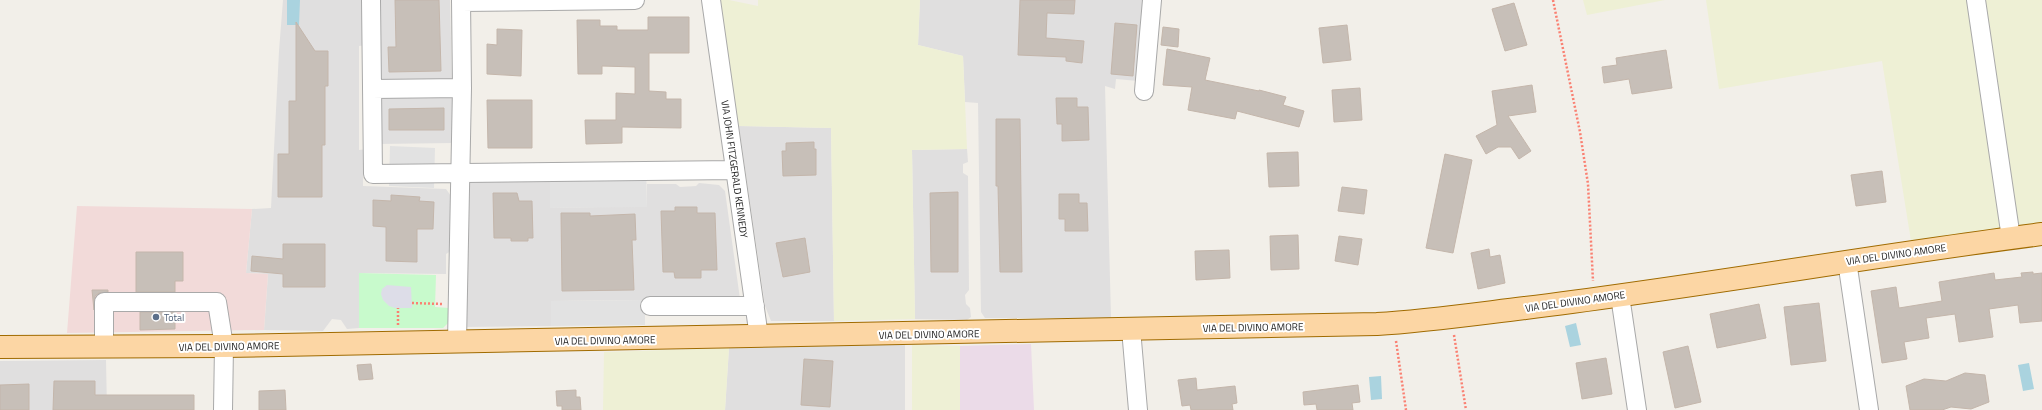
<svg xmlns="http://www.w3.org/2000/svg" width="2042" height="410" font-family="'Titillium Web',sans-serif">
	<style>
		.residential { fill: #e0dfdf }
		.commercial { fill: #f2dad9 }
		.industrial { fill: #ebdbe8 }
		.farmland { fill: #eef0d5 }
		.park { fill: #c8facc }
		.parking { fill: #e2e2e2 }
		.plaza { fill: #dddde8 }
		.water { fill: #aad3df }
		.building { fill: #c7bfb8; stroke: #c4b6ab }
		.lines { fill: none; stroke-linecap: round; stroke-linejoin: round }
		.minor-casing { stroke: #a9a9a9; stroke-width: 20 }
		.major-casing { stroke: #a06b00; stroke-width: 24 }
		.path { stroke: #fa8072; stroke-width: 2.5; stroke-dasharray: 2 2; stroke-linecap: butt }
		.minor { stroke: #fff; stroke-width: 18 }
		.major { stroke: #fcd6a4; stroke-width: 22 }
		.service-dot { fill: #5c6f8a; stroke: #fff; stroke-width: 1.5 }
		.labels { text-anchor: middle; stroke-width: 4; stroke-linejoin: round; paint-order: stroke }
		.street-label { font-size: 10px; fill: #222; stroke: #fff }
		.service-label { font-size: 10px; fill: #4e5e75; stroke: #fff; text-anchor: start }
	</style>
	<rect width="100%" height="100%" fill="#f2efe9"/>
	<path class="residential" d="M283,0h84v45l-8,1v104l9,-1v24h-5v13l83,3 5,7v55l-5,3v20l-86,-1 -1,55 -12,1 -6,-9 -9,-1 -9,12 -59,-1 4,-56 -22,-1 6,-64 19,-1 8,-157z
		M378,0h72l2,82 -73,2z
		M920,0h224l-6,81 -22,-2 -1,10 -10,-3 6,232h-126l-4,-6 -3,-209 -13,-1 -2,-46 -45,-11z
		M453,95v48l-75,1v-47z
		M739,126l92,2 3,193h-63l-6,-15z
		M967,149l1,13 -5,2v9l5,3 1,114 -4,5 1,9 4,4 1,9 -4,3 -52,-1 -3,-169z
		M465,178h85l1,30 96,-2v-22h29l4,3 16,-1 3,-3 20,2 6,6 15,108 -189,2v25l-88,1z
		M905,344v66h-180l4,-62z
		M106,360l1,50h-107v-49z"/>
	<path class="commercial" d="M77,206l175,3 -6,64 22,1 -4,56 -197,3z"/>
	<path class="industrial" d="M1031,344l3,66h-74v-64z"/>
	<path class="farmland" d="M718,0h11l29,6v-6h162l-2,45 45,11 4,93 -55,1 3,169 -81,2 -3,-193 -92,-2z
		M1583,0h82l-78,15z
		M1706,0h336v225l-131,16 -29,-180 -163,28z
		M912,345l48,1v64h-48z
		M729,348l-4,62h-122l1,-58z"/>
	<path class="park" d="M359,273l77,2 -1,32 14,1v14l-6,6h-84z"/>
	<path class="parking" d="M390,146l45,2 -1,40 -45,-2z
		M646,163l1,44 -97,1v-44z
		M645,300v25l-94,1v-25z"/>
	<path class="plaza" d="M387,285l24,2 1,21h-17l-6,-2 -6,-6 -2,-6 1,-5z"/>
	<path class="water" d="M287,0h13l-1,25h-12z
		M1576,323l5,22 -11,2 -5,-21z
		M2029,363l5,26 -11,2 -5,-26z
		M1381,376l1,23 -11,1 -2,-23z"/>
	<path class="building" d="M395,0h44l2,71 -52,1 -1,-25h8z
		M1020,0h55l-1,14 -27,-1 -1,25 38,3 -2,22 -16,-2v-4l-48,-2z
		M1514,3l13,42 -22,6 -13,-42z
		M648,17h41v36h-40v38l17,1v7h15v29l-59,-1v16l-36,1 -1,-24h31v-27l19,1v-27l-33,-1v8h-24l-1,-54h23v6h17v4h31z
		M296,22l19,29h13v35h-3v59h-3v52h-44v-43h11v-53h7z
		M1115,23l22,2 -4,51 -22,-2z
		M1347,25l4,35 -28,3 -4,-35z
		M1163,27l16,2 -1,18 -17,-2z
		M497,29l25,1 -1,46 -34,-2v-30l10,1z
		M1167,49l43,9 -5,22 54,11v-1l27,7 -3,8 21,6 -5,16 -62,-16 -2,8 -47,-9 4,-23 -29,-2z
		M1666,50l6,38 -40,6 -3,-15 -25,4 -2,-16 15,-2 -1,-7z
		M1532,85l4,27 -28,4 23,35 -12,8 -8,-12h-13l-12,7 -10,-18 21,-11 -5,-34z
		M1360,88l2,32 -28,2 -2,-32z
		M1056,98h21v9h11l1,33 -27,1v-17h-5z
		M487,100h45v48h-44z
		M444,108v22h-55v-21z
		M996,119h24l2,153h-22l-2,-86h-2z
		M814,142v7h2v26l-33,1 -1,-25h4v-8z
		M1298,152l1,34 -30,1 -2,-34z
		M1445,154l27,6 -19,93 -27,-5z
		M1882,171l4,31 -30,4 -5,-31z
		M1342,187l25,3 -3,24 -26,-3z
		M958,192v80h-27l-1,-79z
		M493,193h24l2,8h13l1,37h-5v3h-17v-3h-17z
		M1059,194h20v9h8l1,28h-23v-12h-6z
		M391,195l29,2 -1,4 15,1 -1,27h-16v33l-31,-1v-34l-13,-1v-26l18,1z
		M675,207h22v6h18l2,57h-16v8h-26l-1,-6h-11l-2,-61h14z
		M561,213h29v3l45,-2 1,26h-4l2,50 -72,1z
		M1298,235l1,34 -28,1 -1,-34z
		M1339,236l23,3 -4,26 -23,-4z
		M805,238l5,34 -27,5 -7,-34z
		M283,244h42v43h-42v-13l-32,-3 1,-15 31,3z
		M1489,249l1,8 10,-2 5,28 -27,6 -7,-36z
		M1229,250l1,28 -34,2 -1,-29z
		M136,252h47v29h-8v11h-39z
		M2033,272v2l9,-1v48l-22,2 -2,-18 -29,4 4,28 -34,5 -4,-28 -29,4 3,20 -25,4 3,17 -25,4 -11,-72 25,-4 3,21 43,-7 -3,-19 55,-9 1,7 27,-3 -1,-4z
		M92,290h16v2l-9,1 -4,3 -1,14z
		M1819,303l7,58 -35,4 -7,-58z
		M1759,304l7,34 -49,10 -7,-34z
		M140,312h35v17l-35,1z
		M1688,346l13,56 -26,6 -12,-56z
		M1606,358l6,36 -30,5 -6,-36z
		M804,359l29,2 -3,46 -29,-2z
		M371,364l2,15 -14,1 -2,-15z
		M1965,373l20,2 4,27 -18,7 -20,-2 -9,3h-32l-4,-24 18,-7 22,2z
		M1196,378l1,12 38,-4 2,17 -5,1 1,6h-42l-1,-5 -8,1 -4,-26z
		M54,381h41v14h99v15h-141z
		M29,384v26h-29v-25z
		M1358,385l2,17 -8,1 1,7h-36l-1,-6 -12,1 -1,-13z
		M285,390l1,20h-27v-19z
		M576,390v7h4l1,13h-19v-4h-5l-1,-15z"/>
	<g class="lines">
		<g class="minor-casing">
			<path id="minor" d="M371,0l2,174 362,-4
				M711,0l48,337
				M1976,0l35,238
				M461,2l174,-2
				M372,89l90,-1
				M1144,91l8,-91
				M1847,261l22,149
				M1620,296l17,114
				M650,306h105
				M1131,329l7,81
				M457,342l5,-254 -1,-88
				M104,348v-46h113l7,44 -1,64"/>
		</g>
		<g class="major-casing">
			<path id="major" d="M0,347l224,-1 1153,-22c49,-3 98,-10 148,-16 173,-21 344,-52 517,-74"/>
		</g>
		<path class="path" d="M1553,0l27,132 8,52 5,97
			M412,303l30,1
			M398,325v-17
			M1454,335l12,75
			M1396,341l10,69"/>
		<use href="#minor" class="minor"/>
		<use href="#major" class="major"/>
	</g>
	<circle class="service-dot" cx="156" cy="317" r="4"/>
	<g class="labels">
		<g class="street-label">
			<text transform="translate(735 169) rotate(82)" y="4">VIA JOHN FITZGERALD KENNEDY</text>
			<text transform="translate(1896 254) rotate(-8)" y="4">VIA DEL DIVINO AMORE</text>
			<text transform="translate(1575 301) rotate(-8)" y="4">VIA DEL DIVINO AMORE</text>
			<text transform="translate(1253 327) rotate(-1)" y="4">VIA DEL DIVINO AMORE</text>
			<text transform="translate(929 334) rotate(-1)" y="4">VIA DEL DIVINO AMORE</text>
			<text transform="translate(605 340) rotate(-1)" y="4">VIA DEL DIVINO AMORE</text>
			<text transform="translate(229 346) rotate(-1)" y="4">VIA DEL DIVINO AMORE</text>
		</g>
		<g class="service-label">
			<text x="164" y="321">Total</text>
		</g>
	</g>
</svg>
